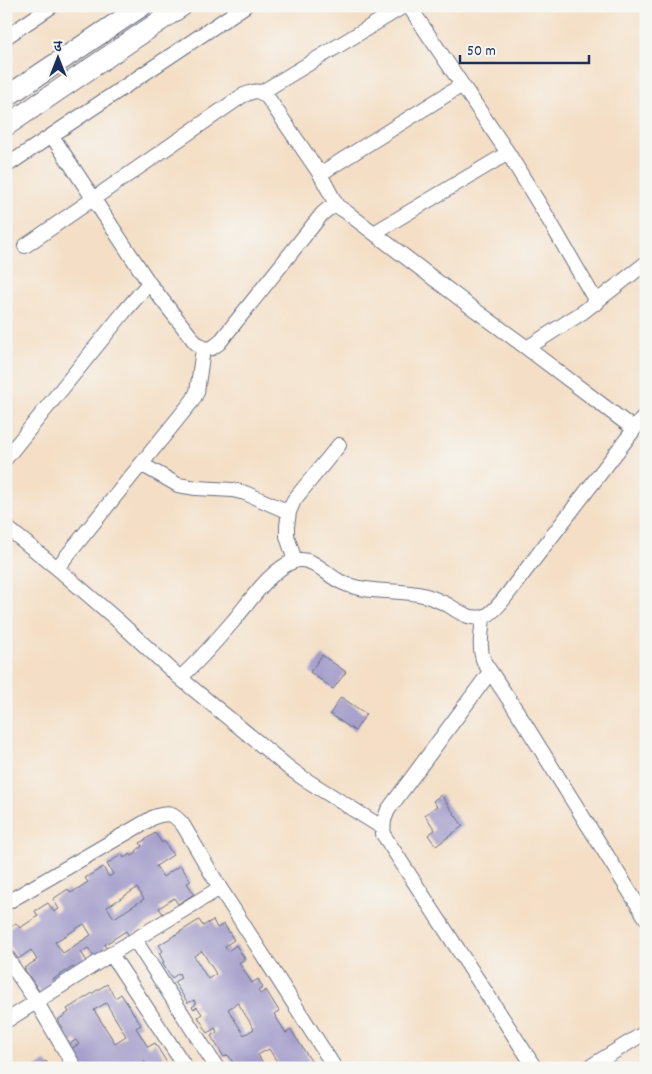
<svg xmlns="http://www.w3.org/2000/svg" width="652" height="1074" font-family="Dekko,'Playpen Sans Deva',sans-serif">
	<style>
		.building { fill: #a59fcb; fill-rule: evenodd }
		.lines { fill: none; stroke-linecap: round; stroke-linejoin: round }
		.street-casing { stroke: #676d82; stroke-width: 16 }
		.secondary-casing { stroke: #676d82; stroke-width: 22 }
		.street { stroke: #fff; stroke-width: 14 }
		.secondary { stroke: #fff; stroke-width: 20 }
	</style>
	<rect width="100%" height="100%" fill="#f6f6f2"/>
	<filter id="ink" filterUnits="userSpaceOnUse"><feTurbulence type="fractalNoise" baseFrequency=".02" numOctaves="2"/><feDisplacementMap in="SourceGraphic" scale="10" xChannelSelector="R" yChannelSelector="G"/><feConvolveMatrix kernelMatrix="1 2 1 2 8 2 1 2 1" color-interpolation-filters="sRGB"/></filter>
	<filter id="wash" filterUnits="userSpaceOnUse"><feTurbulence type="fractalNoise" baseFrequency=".0096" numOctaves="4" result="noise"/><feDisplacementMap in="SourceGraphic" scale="20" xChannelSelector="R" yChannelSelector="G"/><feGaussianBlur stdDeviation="1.12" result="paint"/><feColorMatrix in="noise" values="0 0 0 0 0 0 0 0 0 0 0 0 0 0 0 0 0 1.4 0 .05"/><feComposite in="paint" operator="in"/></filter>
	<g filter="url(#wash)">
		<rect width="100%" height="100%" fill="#f4dfc6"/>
		<g id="blocks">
			<path class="building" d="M322,655l24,17 -13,17 -23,-17z
				M341,697l25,17 -11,17 -25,-17z
				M441,795l22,31 -27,20 -8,-11 7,-5 -10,-15 12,-9 -4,-5z
				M155,833l7,10 2,-2 9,14 -17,11 7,11 17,-12 11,16 -4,2 7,11 -16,10 -4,-6 -15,10 4,6 -34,22 -3,-5 -22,14 4,5 -13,8 -7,-10 -7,4 7,11 -12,8 -3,-4 -21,13 3,4 -14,10 -17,-26 13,-8 -6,-10 -13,9 -12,-18v-11l10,-7 4,5 18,-12 -3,-5 13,-8 6,9 5,-3 -6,-10 15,-10 3,4 17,-11 -3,-4 18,-11 6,10 4,-3 -6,-10 15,-10 2,4 6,-4 2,2 5,-3 -1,-2 6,-5 -2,-3zM137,888l7,11 -30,19 -7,-11zM84,924l7,11 -28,18 -8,-11z
				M199,920l4,6 10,-6 4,8 7,-4 10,16 -9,6 3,5 8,-6 9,14 -6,4 13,20 6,-4 5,9 -5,3 2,3 6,-4 13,21 -5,3 12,19 5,-3 22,34 -4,3 1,1h-29l-12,-19 -11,6 8,13h-35l4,-2 -7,-11 -4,2 -13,-21 6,-4 -2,-4 -7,5 -10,-16 4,-3 -5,-7 -3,2 -2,-2 4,-3 -2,-4 -6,3 -14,-21 7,-4 -2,-5 -7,5 -10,-15 2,-1 -5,-9 4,-2 -4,-6zM202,951l14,23 -8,5 -14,-23zM238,1003l16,26 -10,6 -16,-26z
				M107,984l8,14 6,-4 20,31 -5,3 12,19 7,-4 15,25h-22l-4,-7 -10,7h-51l-12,-19 8,-5 -3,-4 -8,5 -8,-14 3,-3 -5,-8 11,-8 -2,-3zM106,1003l20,33 -11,7 -21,-33z
				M46,1061l4,7h-15z"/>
		</g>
	</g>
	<g filter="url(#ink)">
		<use href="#blocks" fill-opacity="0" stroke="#676d82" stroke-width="1"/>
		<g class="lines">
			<g class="street-casing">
				<path id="street" d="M409,6l99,147 41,67 48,83
					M6,37l46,-31
					M262,92l142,-86
					M52,136l97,147 46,59 8,7 9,-1 7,-5 103,-129 6,-5 9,-3 8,5 122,93 60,44 107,81
					M6,166l239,-160
					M320,174l142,-89
					M374,233l134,-80
					M25,246l217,-150c12,-5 15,-8 26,2l52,76 17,32
					M527,348l56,-36 63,-49
					M6,458l118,-146 25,-29
					M141,464l37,21 18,3 37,2 12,3 44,19
					M6,527l51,41 59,51 64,59 109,90 14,10 80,50
					M295,561l-8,-25v-10l2,-14 5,-12 45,-55
					M57,568l136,-168 4,-8 6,-43
					M483,617c-1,15 -5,30 1,45l34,51 128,205
					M490,672l-102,138 -4,10 -1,14 152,234
					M180,678c20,-18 37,-38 55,-59 16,-19 35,-49 59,-58 18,-6 32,14 47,21 25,12 55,7 82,13 8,2 17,6 25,10 10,6 21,15 35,12 12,-3 28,-28 36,-38l127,-165
					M6,903l148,-86c15,-5 19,-4 29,8l37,63 115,180
					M135,940l82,128
					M111,954l75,114
					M6,957l30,44 39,67
					M6,1021l105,-67 109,-66
					M588,1068l58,-36"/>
			</g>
			<g class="secondary-casing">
				<path id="secondary" d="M6,97l136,-91
					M6,126l176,-120"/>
			</g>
			<use href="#street" class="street"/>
			<use href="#secondary" class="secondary"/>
		</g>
	</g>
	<rect width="652" height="1074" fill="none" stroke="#f6f6f2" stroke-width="25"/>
	<g transform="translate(58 58)" stroke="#f6f6f2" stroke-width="4" paint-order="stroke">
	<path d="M0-4L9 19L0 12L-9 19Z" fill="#1b2f5e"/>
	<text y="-8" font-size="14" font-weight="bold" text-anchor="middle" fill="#1b2f5e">उ</text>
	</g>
	<path d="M460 55v8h129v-8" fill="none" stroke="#1b2f5e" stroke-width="2.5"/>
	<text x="467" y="55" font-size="15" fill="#1b2f5e" stroke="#f6f6f2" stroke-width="4" paint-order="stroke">50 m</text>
</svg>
